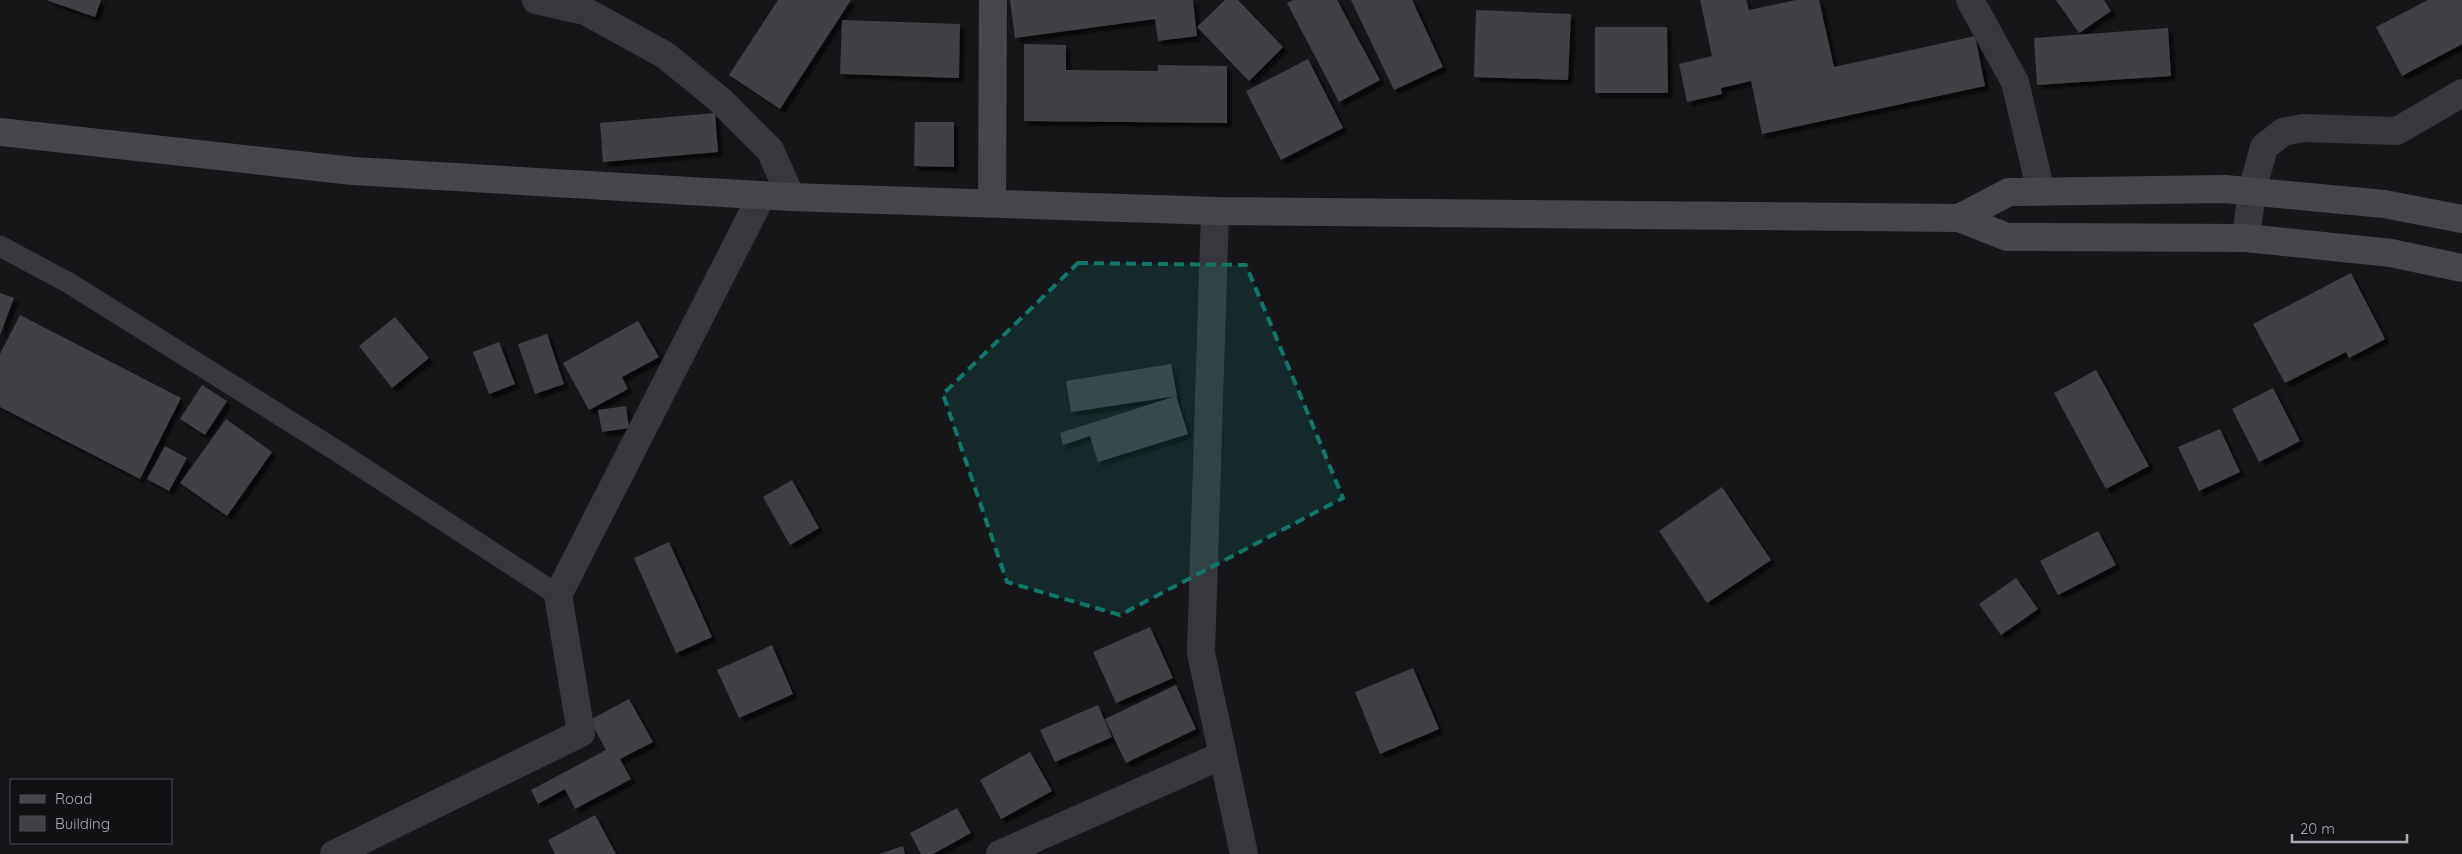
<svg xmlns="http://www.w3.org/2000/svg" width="2462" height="854" font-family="Quicksand,sans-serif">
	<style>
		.building { fill: #404145; filter: url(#shadow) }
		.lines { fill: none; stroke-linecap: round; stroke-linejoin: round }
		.lane { stroke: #37383d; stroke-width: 21 }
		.street { stroke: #37383d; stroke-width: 28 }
		.secondary { stroke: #45474d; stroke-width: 28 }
		.marked { fill: #0f766e; fill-opacity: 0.2; stroke: #0f766e; stroke-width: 4; stroke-dasharray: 10 6; stroke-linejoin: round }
	</style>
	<defs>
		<filter id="shadow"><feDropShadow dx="4.5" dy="4.5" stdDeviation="1" flood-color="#0009"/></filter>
	</defs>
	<rect width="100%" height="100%" fill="#161618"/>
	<path class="building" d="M46,0h55l-6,17z
		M778,0h73l-71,109 -51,-34z
		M1010,0h183l4,36 -39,5 -3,-22 -140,19z
		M1225,0h13l45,47 -34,34 -52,-54z
		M1293,0h44l43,80 -41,22 -52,-99z
		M1351,0h61l31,67 -49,23z
		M1700,0h46l3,10 47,-10h23l15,67 141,-31 10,50 -223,48 -11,-53 -30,7 1,6 -35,8 -8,-38 33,-8z
		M2056,0h48l7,11 -32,22z
		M2428,0h34v44l-60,32 -26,-49z
		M1476,10l95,4 -3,66 -94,-3z
		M842,20l118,4 -1,54 -119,-4z
		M1595,27h72l1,66h-73z
		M2168,28l3,48 -134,9 -3,-47z
		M1024,44l42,1v25l92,1v-6l69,1v57l-203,-2z
		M1308,59l35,69 -62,32 -35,-69z
		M715,113l3,39 -115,10 -3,-39z
		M915,122h39v45l-40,-1z
		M2351,273l34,66 -36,19 -3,-6 -61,31 -32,-59z
		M0,293l14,5 -14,37z
		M20,315l161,83 -41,81 -140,-72v-53z
		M395,317l34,41 -37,30 -33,-42z
		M638,321l21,36 -37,20 6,12 -39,21 -26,-47z
		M547,334l17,50 -29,10 -17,-50z
		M499,342l16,42 -26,10 -16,-42z
		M1171,364l6,32 -106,16 -5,-31z
		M2096,370l53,96 -43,23 -52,-96z
		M202,385l25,16 -22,34 -25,-16z
		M2273,388l27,53 -41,21 -27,-53z
		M1176,396l12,38 -90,28 -8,-26 -27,9 -3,-12z
		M626,406l3,22 -27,4 -4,-22z
		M226,419l46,33 -45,64 -47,-33z
		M2220,429l20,43 -41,19 -21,-44z
		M165,446l22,12 -18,33 -22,-12z
		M792,480l27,48 -29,17 -27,-48z
		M1722,487l49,73 -64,43 -48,-72z
		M2098,531l18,34 -58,30 -18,-34z
		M669,542l43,95 -36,16 -42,-95z
		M2016,578l22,31 -37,26 -22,-31z
		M1150,627l23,51 -57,25 -23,-51z
		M772,645l21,49 -54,24 -22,-48z
		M1413,668l26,61 -59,25 -25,-62z
		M1176,685l20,44 -70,34 -21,-44z
		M629,699l24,43 -33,17 11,20 -56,30 -10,-20 -27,15 -7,-14 75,-40 -16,-30z
		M1098,705l14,32 -57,25 -15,-32z
		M1030,752l22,39 -51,28 -21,-39z
		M957,808l14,25 -38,21h-12l-11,-21z
		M595,815l21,39h-61l-7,-14z
		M903,846l2,8h-26z"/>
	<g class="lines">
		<path class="lane" d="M0,246l69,37 268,168 221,144"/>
		<path class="street" d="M536,0l49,11 80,44 55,45 50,50 21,47
			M1970,0l45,82 26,110
			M1215,211l-14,442 43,201
			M2246,238l6,-47 12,-44 19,-15 20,-4 94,3 65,-38
			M334,854l247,-121 -23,-138 204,-400
			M1000,854l223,-99"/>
		<path class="secondary" d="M0,132l353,39 438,26 424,14 744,7 48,19 239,1 145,15 71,15
			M992,203l1,-203
			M1959,218l50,-26 216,-3 159,15 78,15"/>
	</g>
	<path class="marked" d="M1078,263l168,2 97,233 -223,117 -113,-33 -64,-188z"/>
	<rect x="10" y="779" width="162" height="65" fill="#111113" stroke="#4d4f55"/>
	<rect x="20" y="795" width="25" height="8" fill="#45474d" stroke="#4d4f55"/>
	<text x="55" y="804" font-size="15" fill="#a8adb8">Road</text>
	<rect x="20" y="816" width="25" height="15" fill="#404145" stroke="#4d4f55"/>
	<text x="55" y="829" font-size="15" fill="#a8adb8">Building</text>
	<path d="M2292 834v8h115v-8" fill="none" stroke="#a8adb8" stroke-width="2.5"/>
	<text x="2300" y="834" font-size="15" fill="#a8adb8" stroke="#111113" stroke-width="4" paint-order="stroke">20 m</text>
</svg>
